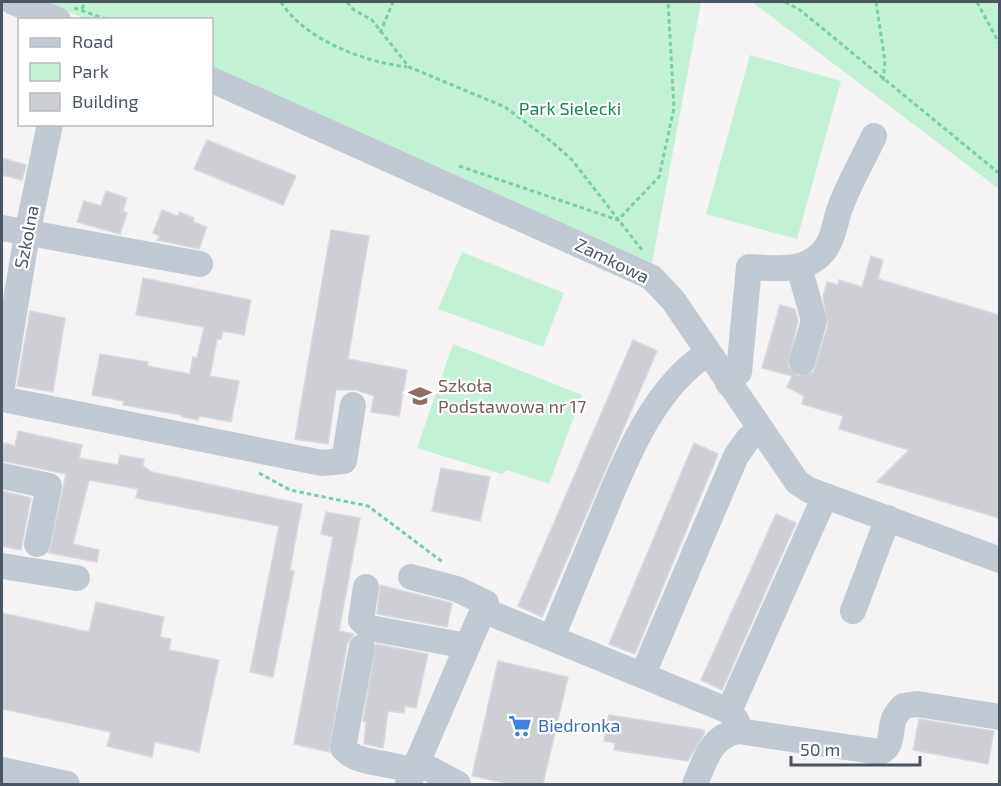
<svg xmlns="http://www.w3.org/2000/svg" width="1001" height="786" font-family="'Exo 2',sans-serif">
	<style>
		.green { fill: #c3f1d5 }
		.building { fill: #cdcfd5; stroke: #d7d9de; stroke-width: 1.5 }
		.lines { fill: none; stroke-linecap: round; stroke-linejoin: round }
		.path { stroke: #7ad0a6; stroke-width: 3; stroke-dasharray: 4.5 3; stroke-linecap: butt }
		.minor { stroke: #c1cad2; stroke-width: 26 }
		.labels { text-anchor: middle; stroke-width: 4.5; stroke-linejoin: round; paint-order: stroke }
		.park-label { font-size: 18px; fill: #17864f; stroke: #fff }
		.street-label { font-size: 18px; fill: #4a5661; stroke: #fff }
		.education-label { font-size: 18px; fill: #785e54; stroke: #fff; text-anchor: start }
		.shop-label { font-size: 18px; fill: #366cbe; stroke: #fff; text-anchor: start }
	</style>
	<rect width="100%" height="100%" fill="#f5f3f3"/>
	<path class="green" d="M45,2h656l-49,261 -440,-190v-53l-126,-1z
		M752,2h247v187z
		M750,55l91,26 -44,158 -91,-25z
		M462,252l102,41 -21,54 -105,-38z
		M453,344l129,51 -33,89 -42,-14 -5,4 -85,-26z"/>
	<path class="building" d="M207,140l89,36 -13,29 -89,-36z
		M2,158l24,7 -4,15 -20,-5z
		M106,191l21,7 -4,13 4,2 -7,21 -43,-12 7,-21 17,5z
		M162,210l16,6 1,-4 15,6 -1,4 14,5 -8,22 -42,-9 3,-4 -7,-3z
		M331,230l38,6 -21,123 59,11 -8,46 -28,-4 3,-16 -18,-6h-20l-8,54 -33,-5z
		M871,256l12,4 -5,19 121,36v203l-122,-36 32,-32 -70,-21 4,-13 -41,-12 2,-8 -17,-9 5,-11 -30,-8 18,-63 15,4 3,12 -10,45 10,10 15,-4 15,-47 -5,-28 4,-15 11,3 1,-5 23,7z
		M143,278l108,22 -7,35 -21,-4 -2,8h-4l-7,37 29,5 -8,41 -32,-6 -1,4 -16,-3v-2l-59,-10 1,-4 -32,-6 8,-41 48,8 -1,4 43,8 3,-17 4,1 7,-31 -68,-12z
		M30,311l35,7 -12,74 -36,-6z
		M633,340l24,11 -115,266 -24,-11z
		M18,431l64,14 -3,13 39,7 2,-10 24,4 -1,7 9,6 150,32 -12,66 4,1 -21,106 -23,-5 29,-146 -143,-28 2,-9 -49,-9 -16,64 26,6 -2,12 -48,-9 17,-79 -64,-13 2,-18 11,3z
		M694,443l24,11 -83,200 -26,-10z
		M441,468l49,9 -10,44 -48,-10z
		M2,491l29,7 -10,52 -19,-4z
		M326,512l34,6 -21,113 15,3 -7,10 -18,108 -35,-8 39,-207 -12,-3z
		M776,514l20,9 -74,167 -21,-10z
		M380,585l72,18 -5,24 -70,-13z
		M96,602l68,15 -4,20 11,2 -2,11 50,10 -20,92 -44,-10 -3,15 -45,-11 4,-14 -109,-23v-96l87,19z
		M376,644l52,10 -12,54 -11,-2 -1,7 -16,-2 -5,37 -19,-4 2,-22 -3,-1z
		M498,661l70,16 -25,107h-33l-38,-8z
		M609,715l95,15v4l-16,27 -74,-11 1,-7 -11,-2z
		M919,719l75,12 -6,33 -75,-14z"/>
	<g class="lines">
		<path class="path" d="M281,2c24,38 83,60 126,65
			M347,2l7,8 18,10 37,47 96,40 47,35 20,18 70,90
			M785,2l15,8 200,164
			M876,2l9,59 -2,20
			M977,2l23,43
			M74,8l35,12
			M82,9l3,-7
			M380,33l13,-31
			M459,166l159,54 41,-43 15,-69 -6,-106
			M259,473l31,17 78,16 76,57"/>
		<path class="minor" d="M13,2l45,18
			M212,80l439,197 22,23 124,182 12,8 191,70
			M2,228l198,36
			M799,267l15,54 -12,41
			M728,383l11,-11 10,-105c27,1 59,7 77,-19 8,-11 9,-27 14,-40 9,-25 23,-48 34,-72
			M2,386l25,-152 23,-110
			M2,399l320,64 22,-2 9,-56
			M2,476l47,10 -12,58
			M2,566l75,12
			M411,577l46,12 29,14
			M366,587l-5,33 9,8 86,16 9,5
			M853,611l35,-93
			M552,637c15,-37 31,-74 46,-111 25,-60 53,-137 110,-173
			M362,647l-19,101c15,18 49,13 70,24
			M643,674l93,-218 12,-17 13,-9
			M729,711l96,-215
			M417,762l41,22
			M2,770l65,14
			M408,784l75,-174 246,101 8,10 1,10 142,21c14,-6 9,-21 14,-33 1,-4 6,-9 9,-13l14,-2 83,13
			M695,784c10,-23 15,-47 43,-53"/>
	</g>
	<defs>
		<g id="school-bare" transform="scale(1.8)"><path d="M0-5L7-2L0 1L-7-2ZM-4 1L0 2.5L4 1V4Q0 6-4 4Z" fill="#8d6e63" stroke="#fff" stroke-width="2.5" paint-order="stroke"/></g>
		<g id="supermarket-bare" transform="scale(1.8)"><path d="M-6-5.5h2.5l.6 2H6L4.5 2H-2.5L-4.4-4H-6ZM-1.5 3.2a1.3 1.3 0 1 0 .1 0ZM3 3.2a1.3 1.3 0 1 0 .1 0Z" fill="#3f7fe0" stroke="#fff" stroke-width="2.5" paint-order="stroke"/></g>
	</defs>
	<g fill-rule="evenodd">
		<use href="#school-bare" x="420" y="396"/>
		<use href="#supermarket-bare" x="520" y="726"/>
	</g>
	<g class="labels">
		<g class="park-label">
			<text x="570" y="115">Park Sielecki</text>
		</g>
		<g class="street-label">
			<text transform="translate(27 237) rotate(-79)" y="6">Szkolna</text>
			<text transform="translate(612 261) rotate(26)" y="6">Zamkowa</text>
		</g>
		<g class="education-label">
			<text x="438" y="392">Szkoła<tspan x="438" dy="21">Podstawowa nr 17</tspan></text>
		</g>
		<g class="shop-label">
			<text x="538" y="732">Biedronka</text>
		</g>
	</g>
	<rect width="1001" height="786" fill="none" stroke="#4a5661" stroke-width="6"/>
	<rect x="18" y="18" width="195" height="108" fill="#ffffff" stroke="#b7bbc0" stroke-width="1.5"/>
	<rect x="30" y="38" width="30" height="9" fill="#c1cad2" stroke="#b7bbc0" stroke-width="1.5"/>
	<text x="72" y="48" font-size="18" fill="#4a5661">Road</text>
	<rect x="30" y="63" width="30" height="18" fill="#c3f1d5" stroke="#b7bbc0" stroke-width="1.5"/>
	<text x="72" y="78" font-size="18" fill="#4a5661">Park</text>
	<rect x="30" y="93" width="30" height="18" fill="#cdcfd5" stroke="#b7bbc0" stroke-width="1.5"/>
	<text x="72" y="108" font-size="18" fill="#4a5661">Building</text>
	<path d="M791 756v9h129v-9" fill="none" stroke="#4a5661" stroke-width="3"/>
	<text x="800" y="756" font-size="18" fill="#4a5661" stroke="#ffffff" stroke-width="4.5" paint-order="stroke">50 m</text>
</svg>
